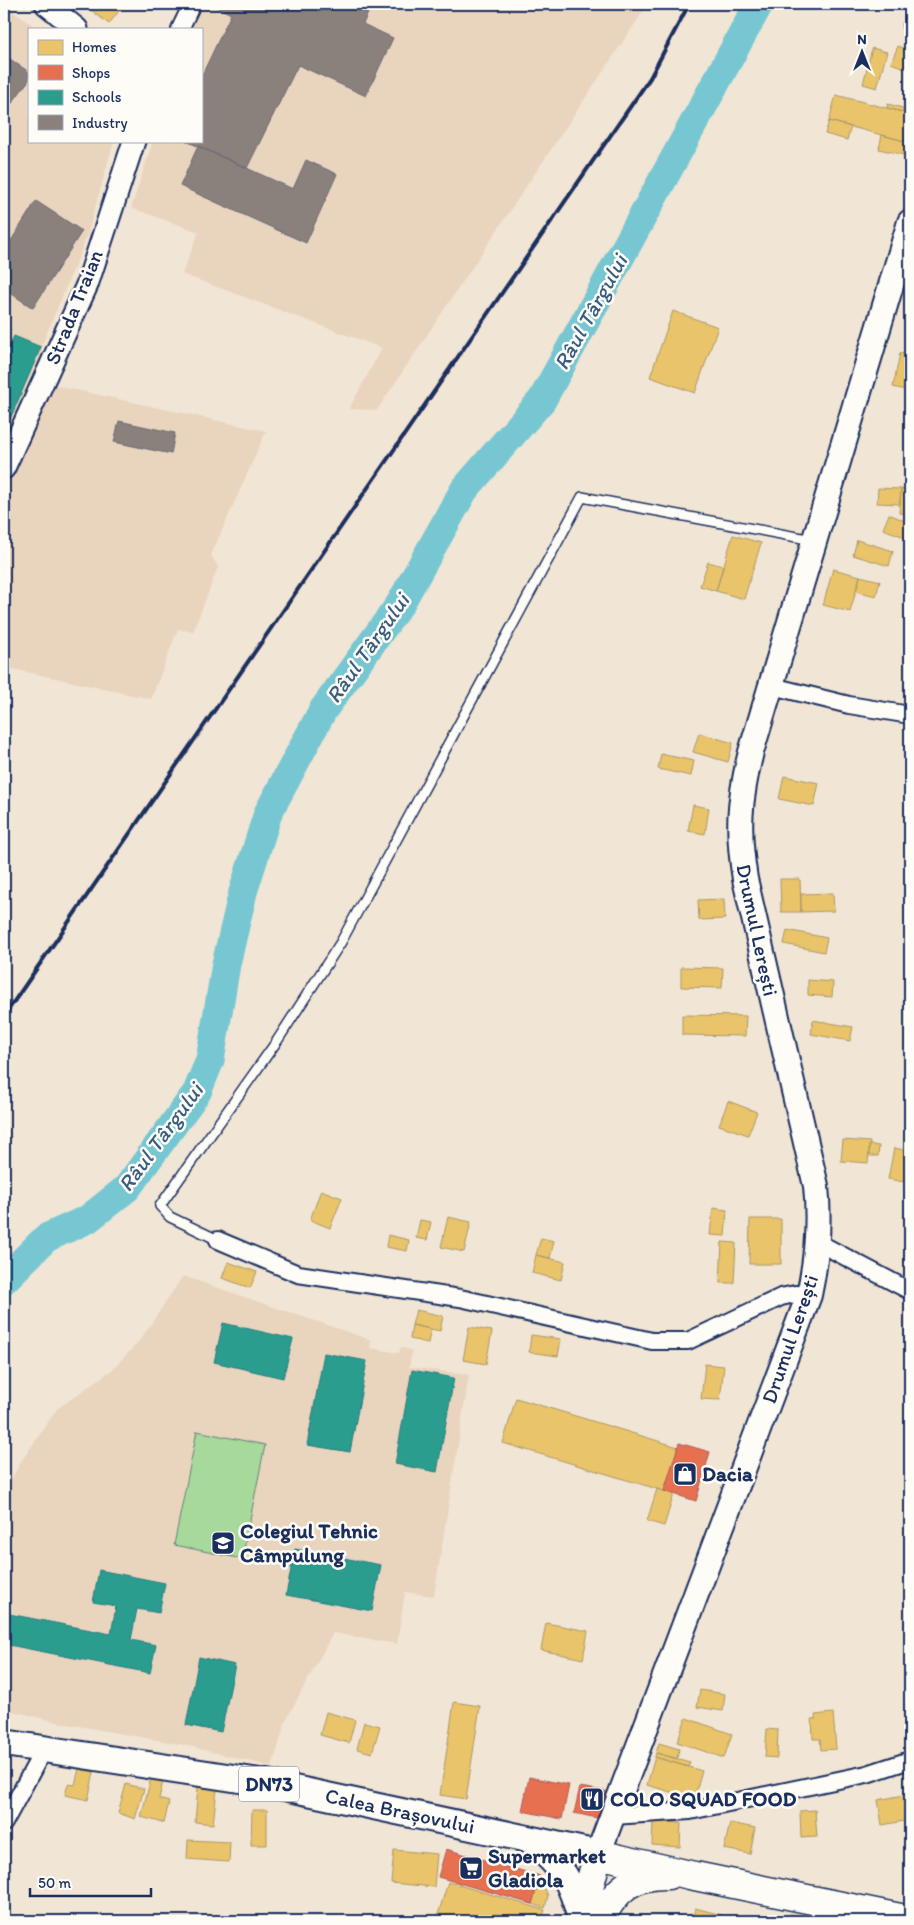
<svg xmlns="http://www.w3.org/2000/svg" width="914" height="1925" font-family="Itim,sans-serif">
	<style>
		.built { fill: #e9d4be }
		.green { fill: #a7d99a; stroke: #61847c }
		.homes { fill: #e9c46a; stroke: #ab9766 }
		.shops { fill: #e76f51; stroke: #aa5c55 }
		.schools { fill: #2a9d8f; stroke: #267c80 }
		.industry { fill: #8a817c; stroke: #696873 }
		.lines { fill: none; stroke-linecap: round; stroke-linejoin: round }
		.river { stroke: #77c7d3; stroke-width: 29 }
		.service-casing { stroke: #1b2f5e; stroke-width: 12 }
		.minor-casing { stroke: #1b2f5e; stroke-width: 20 }
		.tertiary-casing { stroke: #1b2f5e; stroke-width: 25 }
		.secondary-casing { stroke: #1b2f5e; stroke-width: 28 }
		.primary-casing { stroke: #1b2f5e; stroke-width: 30 }
		.trunk-casing { stroke: #1b2f5e; stroke-width: 31 }
		.service { stroke: #fdfcf7; stroke-width: 9 }
		.minor { stroke: #fdfcf7; stroke-width: 16 }
		.tertiary { stroke: #fdfcf7; stroke-width: 21 }
		.secondary { stroke: #fdfcf7; stroke-width: 24 }
		.primary { stroke: #fdfcf7; stroke-width: 26 }
		.trunk { stroke: #fdfcf7; stroke-width: 28 }
		.rail { stroke: #1b2f5e; stroke-width: 4 }
		.labels { text-anchor: middle; stroke-width: 5; stroke-linejoin: round; paint-order: stroke }
		.shield { fill: #fdfcf7; stroke: #5f6c8c; stroke-width: 1 }
		.shield-label { font-size: 20px; font-weight: bold; fill: #1b2f5e }
		.street-label { font-size: 21px; fill: #1b2f5e; stroke: #fdfcf7 }
		.poi-label { font-size: 21px; font-weight: bold; fill: #1b2f5e; stroke: #fdfcf7; text-anchor: start }
		.water-label { font-size: 22px; font-style: italic; fill: #375d81; stroke: #fdfcf7 }
	</style>
	<rect width="100%" height="100%" fill="#f1e5d5"/>
	<filter id="ink" filterUnits="userSpaceOnUse"><feTurbulence type="fractalNoise" baseFrequency=".02" numOctaves="2"/><feDisplacementMap in="SourceGraphic" scale="10" xChannelSelector="R" yChannelSelector="G"/><feConvolveMatrix kernelMatrix="1 2 1 2 8 2 1 2 1" color-interpolation-filters="sRGB"/></filter>
	<g filter="url(#ink)">
		<path class="built" d="M203,4h445l-271,406 -28,-1 33,-61 -200,-74 17,-42 -68,-24 22,-67h48v-112h-10z
			M4,5l34,24h-9v112h85l-28,98 -45,108 7,37 218,47 -55,124 7,12 -25,65 -15,-3 -27,70 -147,-32z
			M183,1276l188,64 -1,8 29,5 2,-6 11,4 -3,16 60,8 -35,221 -29,-4 -8,52 -64,-11 -47,87 -14,47 -88,-22 -122,-22 -58,-14v-215l16,-31 37,-54 55,-39 29,-31z"/>
		<path class="green" d="M197,1431l68,14 -23,114 -68,-14z"/>
		<path class="homes" d="M90,4h34l-15,20 -22,-17z
			M910,4v27l-9,-4z
			M898,46l12,5v19l-19,-7z
			M872,48l15,4 -10,36 -14,-4z
			M836,95l74,19 -2,28 -79,-21z
			M888,104l22,6v4l-23,-6z
			M829,121l22,6 -4,13 -22,-6z
			M882,135l26,7 -4,13 -25,-6z
			M673,311l45,16 -23,66 -45,-16z
			M900,353l10,2v36l-17,-4z
			M878,488l23,1 -1,15 -23,-1z
			M901,489l9,1v24l-11,-1z
			M889,514l21,9 -3,15 -24,-9z
			M733,535l28,8 -17,56 -28,-8z
			M857,540l36,11 -4,15 -36,-11z
			M708,562l15,4 -7,25 -16,-5z
			M833,569l27,7 -10,36 -27,-7z
			M860,576l20,5 -4,15 -20,-5z
			M699,733l34,10 -5,19 -35,-10z
			M661,754l33,7 -3,15 -33,-7z
			M784,776l35,7 -5,23 -35,-7z
			M693,805l16,3 -4,26 -17,-3z
			M780,879h20l1,33h-20z
			M833,893l1,18 -33,1v-18z
			M724,899l1,20 -26,1 -1,-20z
			M787,930l40,8 -3,14 -40,-8z
			M681,967l42,1 -1,20 -41,-1z
			M808,980l25,2 -1,15 -24,-2z
			M682,1015l64,1 -1,20 -63,-1z
			M813,1020l40,7 -3,14 -39,-7z
			M728,1101l29,11 -9,23 -29,-10z
			M843,1140l27,2 -2,21 -27,-2z
			M869,1145l10,1 -1,10h-9z
			M894,1148l16,3 -6,31 -16,-3z
			M321,1190l21,8 -12,30 -20,-8z
			M713,1208l14,2 -2,26 -15,-1z
			M448,1217l23,5 -7,30 -23,-5z
			M750,1219h31v45h-32z
			M420,1220l11,2 -4,18 -11,-2z
			M388,1235l21,5 -2,11 -21,-4z
			M541,1238l13,3 -4,17 -14,-3z
			M722,1242l14,1 -2,40h-14z
			M536,1255l29,7 -4,18 -29,-7z
			M228,1262l29,10 -7,16 -28,-10z
			M416,1310l27,6 -3,15 -28,-6z
			M412,1325l19,4 -3,14 -18,-4z
			M469,1327l23,4 -6,33 -23,-4z
			M531,1335l30,4 -3,17 -29,-4z
			M705,1364l19,2 -4,34 -19,-1z
			M516,1398l162,49 -14,44 -161,-48z
			M657,1489l17,5 -10,32 -17,-5z
			M546,1623l42,8 -5,28 -42,-9z
			M700,1690l25,4 -2,17 -26,-4z
			M454,1702l26,4 -14,93 -26,-4z
			M326,1712l29,8 -6,23 -29,-8z
			M833,1713l3,36 -15,1 -1,-11h-7l-1,-20h4l-1,-4z
			M686,1718l46,16 -8,24 -47,-16z
			M364,1722l16,4 -8,27 -15,-4z
			M767,1729l11,1 -1,28 -12,-1z
			M659,1743l20,6 -2,10 -21,-6z
			M656,1753l34,9 -2,5 -33,-10z
			M655,1757l47,14 -8,28 -47,-14z
			M79,1769l15,3 -6,28 -23,-5 3,-11 7,1z
			M151,1778l12,3 -4,18 10,3 -5,21 -23,-6z
			M126,1784l18,5 -9,30 -17,-6z
			M198,1787l19,2 -4,35 -18,-2z
			M909,1794l1,26 -28,5 -4,-25z
			M252,1810h15v35h-16z
			M815,1810l2,27 -16,1 -1,-27z
			M653,1821l28,2 -1,24 -28,-2z
			M730,1823l25,5 -5,26 -26,-5z
			M188,1840l42,2 -1,20 -42,-3z
			M394,1850l43,4 -3,33 -43,-4z
			M540,1876l8,20 -3,12 -13,-4z
			M448,1882l97,28 -4,11h-91l-13,-3z
			M695,1908l27,7 -2,6h-28z
			M790,1914l39,7h-41z"/>
		<path class="shops" d="M679,1443l31,9 -14,49 -32,-10z
			M529,1777l40,8 -7,34 -40,-8z
			M580,1787l29,5 -7,27 -28,-6z
			M446,1849l94,27 -8,28 -94,-27z"/>
		<path class="schools" d="M14,336l27,11 -37,86v-88l5,2z
			M223,1323l70,16 -10,39 -69,-16z
			M324,1353l43,8 -17,91 -43,-7z
			M412,1370l42,8 -17,94 -42,-8z
			M295,1549l86,16 -9,46 -86,-16z
			M99,1570l66,13 -6,30 -22,-4 -6,31 25,5 -6,28 -146,-29 2,-12h-2v-19l107,21 5,-28 -23,-4z
			M199,1657l36,8 -14,67 -35,-7z"/>
		<path class="industry" d="M216,4h131l21,9 -5,11 30,14 -27,58 -68,-31 -51,103 -61,-27h15v-64l30,-63 -16,-8z
			M4,55l25,17v8l-25,34z
			M198,146l95,43 13,-29 31,14 -31,69 -126,-57z
			M36,201l46,30 -49,77 -29,-19v-37z
			M119,421l56,12 -4,21 -57,-12z"/>
		<g class="lines">
			<path class="river" d="M4,1280l42,-42 42,-19 39,-31 70,-96 13,-32 16,-96 17,-72 25,-79 55,-103 77,-106 64,-114 78,-90 217,-396"/>
			<g class="service-casing">
				<path id="service" d="M218,1240l-48,-23 -10,-11 117,-165 64,-99 241,-445 231,43"/>
			</g>
			<g class="minor-casing">
				<path id="minor" d="M180,29l12,-25
					M772,686l77,19 61,10
					M218,1240l80,34 162,24 192,43h36l93,-44 14,-3 14,1
					M819,1243l91,48
					M613,1816l77,-5 177,-37 43,-14
					M4,1823l40,-74"/>
			</g>
			<g class="tertiary-casing">
				<path id="tertiary" d="M46,4l31,25
					M4,468l83,-183 47,-144"/>
			</g>
			<g class="secondary-casing">
				<path id="secondary" d="M598,1854l211,-559c8,-37 11,-70 7,-109l-71,-307c-8,-49 -6,-79 6,-127l159,-530"/>
			</g>
			<g class="primary-casing">
				<path id="primary" d="M4,1743l262,40 332,71
					M533,1842c30,26 38,38 48,77"/>
			</g>
			<g class="trunk-casing">
				<path id="trunk" d="M580,1921l18,-67 92,21 220,45
					M599,1921c16,-31 33,-47 69,-46"/>
			</g>
			<use href="#service" class="service"/>
			<use href="#minor" class="minor"/>
			<use href="#tertiary" class="tertiary"/>
			<use href="#secondary" class="secondary"/>
			<use href="#primary" class="primary"/>
			<use href="#trunk" class="trunk"/>
			<path class="rail" d="M4,1016l646,-938 39,-74"/>
		</g>
	</g>
	<defs>
		<g id="shop-square" transform="scale(1.25)"><rect x="-9" y="-9" width="18" height="18" rx="4" fill="#1b2f5e" stroke="#fdfcf7"/><path d="M-5-2.5h2.3a2.7 3.5 0 0 1 5.4 0H5L5.5 6h-11ZM-1.5-2.5h3a1.5 2.3 0 0 0-3 0Z" fill="#fff"/></g>
		<g id="school-square" transform="scale(1.25)"><rect x="-9" y="-9" width="18" height="18" rx="4" fill="#1b2f5e" stroke="#fdfcf7"/><path d="M0-5L7-2L0 1L-7-2ZM-4 1L0 2.5L4 1V4Q0 6-4 4Z" fill="#fff"/></g>
		<g id="restaurant-square" transform="scale(1.25)"><rect x="-9" y="-9" width="18" height="18" rx="4" fill="#1b2f5e" stroke="#fdfcf7"/><path d="M-5-6h1v4h1v-4h1v4h1v-4h1v5L-1.5 .5V6h-2V.5L-5-1ZM5-6V6H3V1.5H1.5Q1.5-4 5-6Z" fill="#fff"/></g>
		<g id="supermarket-square" transform="scale(1.25)"><rect x="-9" y="-9" width="18" height="18" rx="4" fill="#1b2f5e" stroke="#fdfcf7"/><path d="M-6-5.5h2.5l.6 2H6L4.5 2H-2.5L-4.4-4H-6ZM-1.5 3.2a1.3 1.3 0 1 0 .1 0ZM3 3.2a1.3 1.3 0 1 0 .1 0Z" fill="#fff"/></g>
	</defs>
	<g fill-rule="evenodd">
		<use href="#shop-square" x="685" y="1474"/>
		<use href="#school-square" x="223" y="1543"/>
		<use href="#restaurant-square" x="592" y="1799"/>
		<use href="#supermarket-square" x="471" y="1868"/>
	</g>
	<g class="labels">
		<rect class="shield" x="239" y="1766.5" width="60" height="35" rx="4"/>
		<g class="shield-label">
			<text x="269" y="1791">DN73</text>
		</g>
		<g class="street-label">
			<text transform="translate(74 307) rotate(-68)" y="7">Strada Traian</text>
			<text transform="translate(757 930) rotate(78)" y="7">Drumul Lerești</text>
			<text transform="translate(790 1339) rotate(-71)" y="7">Drumul Lerești</text>
			<text transform="translate(400 1811) rotate(12)" y="7">Calea Brașovului</text>
		</g>
		<g class="poi-label">
			<text x="702" y="1481">Dacia</text>
			<text x="240" y="1538">Colegiul Tehnic<tspan x="240" dy="24">Câmpulung</tspan></text>
			<text x="610" y="1806">COLO SQUAD FOOD</text>
			<text x="488" y="1863">Supermarket<tspan x="488" dy="24">Gladiola</tspan></text>
		</g>
		<g class="water-label">
			<text transform="translate(590 312) rotate(-61)" y="8">Râul Târgului</text>
			<text transform="translate(367 648) rotate(-55)" y="8">Râul Târgului</text>
			<text transform="translate(160 1137) rotate(-54)" y="8">Râul Târgului</text>
		</g>
	</g>
	<rect width="914" height="1925" fill="none" stroke="#fdfcf7" stroke-width="20"/>
	<rect x="10" y="10" width="894" height="1905" fill="none" stroke="#1b2f5e" stroke-width="2" filter="url(#ink)"/>
	<rect x="28" y="28" width="175" height="115" fill="#fdfcf7" stroke="#a3aaba"/>
	<rect x="38" y="40" width="25" height="15" fill="#e9c46a" stroke="#a3aaba"/>
	<text x="72" y="52" font-size="15" fill="#1b2f5e">Homes</text>
	<rect x="38" y="65" width="25" height="15" fill="#e76f51" stroke="#a3aaba"/>
	<text x="72" y="78" font-size="15" fill="#1b2f5e">Shops</text>
	<rect x="38" y="90" width="25" height="15" fill="#2a9d8f" stroke="#a3aaba"/>
	<text x="72" y="102" font-size="15" fill="#1b2f5e">Schools</text>
	<rect x="38" y="115" width="25" height="15" fill="#8a817c" stroke="#a3aaba"/>
	<text x="72" y="128" font-size="15" fill="#1b2f5e">Industry</text>
	<g transform="translate(862 52)" stroke="#fdfcf7" stroke-width="4" paint-order="stroke">
	<path d="M0-4L9 19L0 12L-9 19Z" fill="#1b2f5e"/>
	<text y="-8" font-size="14" font-weight="bold" text-anchor="middle" fill="#1b2f5e">N</text>
	</g>
	<path d="M30 1888v8h121v-8" fill="none" stroke="#1b2f5e" stroke-width="2.5"/>
	<text x="38" y="1888" font-size="15" fill="#1b2f5e" stroke="#fdfcf7" stroke-width="4" paint-order="stroke">50 m</text>
</svg>
